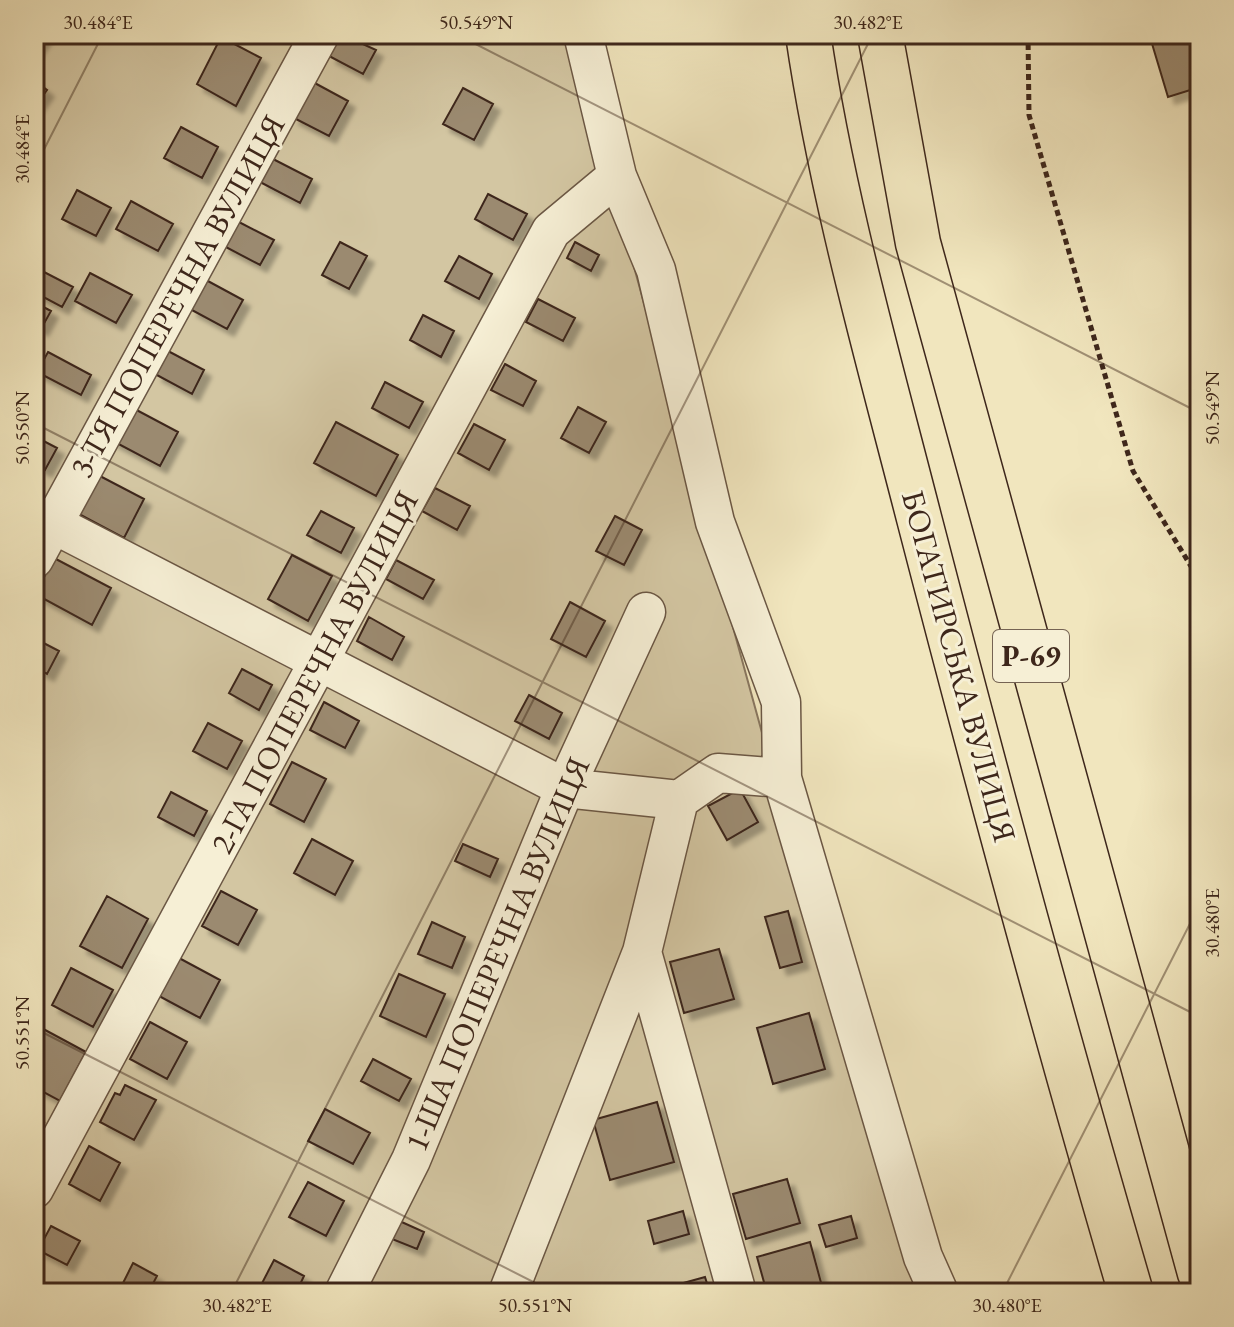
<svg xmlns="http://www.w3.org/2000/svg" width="1234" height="1327" font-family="'EB Garamond',serif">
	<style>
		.green { fill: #d3c6a2; stroke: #88765e; stroke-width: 2 }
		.building { fill: #9b8a70; stroke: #3e271b; stroke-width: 2; filter: url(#shadow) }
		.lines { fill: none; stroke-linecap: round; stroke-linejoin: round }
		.minor-casing { stroke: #6b5744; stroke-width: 41 }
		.primary-casing { stroke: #3e271b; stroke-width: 47 }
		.path { stroke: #3e271b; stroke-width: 5; stroke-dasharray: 6 4; stroke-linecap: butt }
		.minor { stroke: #f6efd5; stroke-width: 38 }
		.primary { stroke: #f1e6be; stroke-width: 44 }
		.ticks { fill: none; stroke: #3e271b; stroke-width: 2; stroke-opacity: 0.45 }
		.labels { text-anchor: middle; stroke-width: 6; stroke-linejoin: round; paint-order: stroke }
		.shield { fill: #f6efd5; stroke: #756353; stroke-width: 2 }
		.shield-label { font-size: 30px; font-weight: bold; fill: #3e271b }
		.street-label { font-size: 32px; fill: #3e271b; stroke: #f6efd5 }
		.neatline { fill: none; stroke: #3e271b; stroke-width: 3 }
		.ticks-label { font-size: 20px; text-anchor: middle; fill: #3e271b }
	</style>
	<defs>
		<filter id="shadow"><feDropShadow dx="7" dy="7" stdDeviation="2" flood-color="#0004"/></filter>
	</defs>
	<rect width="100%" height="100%" fill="#f1e6be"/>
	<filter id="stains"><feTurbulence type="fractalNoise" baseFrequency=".0025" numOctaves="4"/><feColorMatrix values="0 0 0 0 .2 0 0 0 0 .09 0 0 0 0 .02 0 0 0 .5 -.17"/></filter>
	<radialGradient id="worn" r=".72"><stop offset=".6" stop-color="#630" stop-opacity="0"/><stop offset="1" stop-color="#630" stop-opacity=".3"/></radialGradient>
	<path class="green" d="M34,34h536l346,1259h-882z"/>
	<path class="building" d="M34,34h12l-12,17z
		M341,34l35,16 -13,24 -34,-18z
		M1161,34h39v53l-32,10 -18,-60z
		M221,37l40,21 -25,48 -39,-22z
		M34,80l13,10 -13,18z
		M311,81l37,20 -19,35 -37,-19z
		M463,88l30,16 -19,36 -31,-16z
		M181,127l37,20 -16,31 -38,-20z
		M273,159l39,20 -12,24 -40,-21z
		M77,190l34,18 -15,28 -34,-17z
		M488,194l39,20 -14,26 -38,-21z
		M131,201l42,23 -15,27 -42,-22z
		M235,220l39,20 -14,25 -38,-20z
		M340,242l27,14 -18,33 -27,-14z
		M575,242l24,13 -8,16 -24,-13z
		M459,256l33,18 -13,25 -34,-18z
		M44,272l29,15 -11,20 -28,-15z
		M90,273l42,22 -16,28 -41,-22z
		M206,280l37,20 -16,29 -37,-20z
		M538,299l37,19 -12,23 -37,-19z
		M34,302l17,9 -10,18 -7,-4z
		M423,315l31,16 -13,26 -31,-17z
		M168,351l36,19 -12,24 -37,-20z
		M48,352l43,23 -10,20 -44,-23z
		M505,364l31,17 -13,25 -32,-16z
		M385,382l38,20 -14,26 -37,-20z
		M129,406l49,26 -18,34 -49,-26z
		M578,407l28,15 -17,31 -28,-15z
		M336,422l62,33 -22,41 -62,-33z
		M474,424l31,16 -16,30 -31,-17z
		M34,436l23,12 -12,22 -11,-6z
		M98,475l46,24 -20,39 -47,-25z
		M435,488l35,18 -13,24 -35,-19z
		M321,511l33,17 -13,25 -34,-18z
		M615,516l27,14 -18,35 -28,-14z
		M292,555l40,21 -24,45 -40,-22z
		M54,558l57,30 -19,37 -57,-31z
		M396,560l38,20 -11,19 -37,-20z
		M570,602l35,19 -19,36 -35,-18z
		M369,617l35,20 -12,23 -35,-19z
		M34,638l25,13 -12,23 -13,-7z
		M242,669l30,16 -13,25 -30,-17z
		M529,695l33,18 -13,26 -34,-18z
		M324,702l35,19 -14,27 -35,-18z
		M208,723l34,18 -15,28 -34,-18z
		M292,762l34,17 -22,43 -34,-18z
		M740,789l18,33 -31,18 -19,-34z
		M171,792l36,19 -13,25 -36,-19z
		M312,839l41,22 -18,34 -41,-22z
		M463,844l35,15 -8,18 -35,-16z
		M221,891l36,19 -19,35 -36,-19z
		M107,896l41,23 -26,49 -42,-22z
		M788,911l14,51 -22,6 -15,-51z
		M432,922l33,15 -13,31 -34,-14z
		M719,949l15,50 -50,14 -14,-51z
		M179,958l41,22 -20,38 -41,-22z
		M71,968l42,22 -20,37 -41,-22z
		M399,974l46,20 -19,43 -46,-21z
		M809,1013l16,56 -52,15 -16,-56z
		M150,1022l37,20 -20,37 -37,-20z
		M34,1024l52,28 -26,49 -26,-14z
		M373,1059l38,20 -12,22 -38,-20z
		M125,1085l31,15 -22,40 -34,-18 15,-29 5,2z
		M657,1102l17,60 -64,18 -17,-60z
		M325,1109l45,24 -17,31 -45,-23z
		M34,1118l10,5 -10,19z
		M89,1146l31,17 -20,38 -31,-17z
		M787,1179l13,44 -54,16 -13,-45z
		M308,1182l36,19 -18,35 -37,-19z
		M683,1211l6,23 -35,10 -6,-23z
		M851,1216l6,22 -31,9 -7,-22z
		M395,1219l29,13 -7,17 -30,-12z
		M51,1226l29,15 -13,24 -29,-15z
		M810,1242l13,48 -56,3 -10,-36z
		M274,1260l30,16 -8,17h-24l-12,-6z
		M133,1263l24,13 -9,17h-30z
		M705,1277l5,16h-39l-2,-6z"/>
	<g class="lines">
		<g class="minor-casing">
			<path id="minor" d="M583,34l34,142 39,94 59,252 66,180 1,76 141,479 16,36
				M34,514l531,274 114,12 39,-27 64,5
				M34,559l286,-525
				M642,952l95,341
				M34,1189l517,-958 66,-55
				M344,1293l67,-133 154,-372 81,-176
				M508,1293l134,-341 37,-152"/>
		</g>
		<g class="primary-casing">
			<path id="primary" d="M808,34c24,163 70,324 111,484 67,259 137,518 212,775
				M880,34l38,209 282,1030"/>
		</g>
		<path class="path" d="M1028,34l1,81 104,356 67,110"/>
		<use href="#minor" class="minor"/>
		<use href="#primary" class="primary"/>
	</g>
	<path class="ticks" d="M456,34l744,379M34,169l69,-135M34,423l1166,594M34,1028l521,265M231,1293l642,-1259M1002,1293l198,-389"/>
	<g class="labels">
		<rect class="shield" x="993" y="630" width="76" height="52" rx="6"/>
		<g class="shield-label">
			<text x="1031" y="666">Р-69</text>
		</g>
		<g class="street-label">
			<text transform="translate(177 296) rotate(-61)" y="11">3-ТЯ ПОПЕРЕЧНА ВУЛИЦЯ</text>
			<text transform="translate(959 666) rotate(75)" y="11">БОГАТИРСЬКА ВУЛИЦЯ</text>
			<text transform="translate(314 672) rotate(-62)" y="11">2-ГА ПОПЕРЕЧНА ВУЛИЦЯ</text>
			<text transform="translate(497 954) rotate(-67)" y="11">1-ША ПОПЕРЕЧНА ВУЛИЦЯ</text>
		</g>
	</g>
	<rect width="1234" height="1327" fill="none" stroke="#f1e6be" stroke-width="88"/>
	<rect x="44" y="44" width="1146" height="1239" class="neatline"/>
	<g class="ticks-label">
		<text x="98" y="29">30.484°E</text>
		<text x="476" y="29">50.549°N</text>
		<text x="868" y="29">30.482°E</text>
		<text transform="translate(22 149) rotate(-90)" y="7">30.484°E</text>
		<text transform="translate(1212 408) rotate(-90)" y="7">50.549°N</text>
		<text transform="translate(22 428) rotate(-90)" y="7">50.550°N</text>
		<text transform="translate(1212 923) rotate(-90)" y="7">30.480°E</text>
		<text transform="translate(22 1033) rotate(-90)" y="7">50.551°N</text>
		<text x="237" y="1312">30.482°E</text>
		<text x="535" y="1312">50.551°N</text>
		<text x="1007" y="1312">30.480°E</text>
	</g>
	<rect width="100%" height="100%" filter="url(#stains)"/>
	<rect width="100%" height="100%" fill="url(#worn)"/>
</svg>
